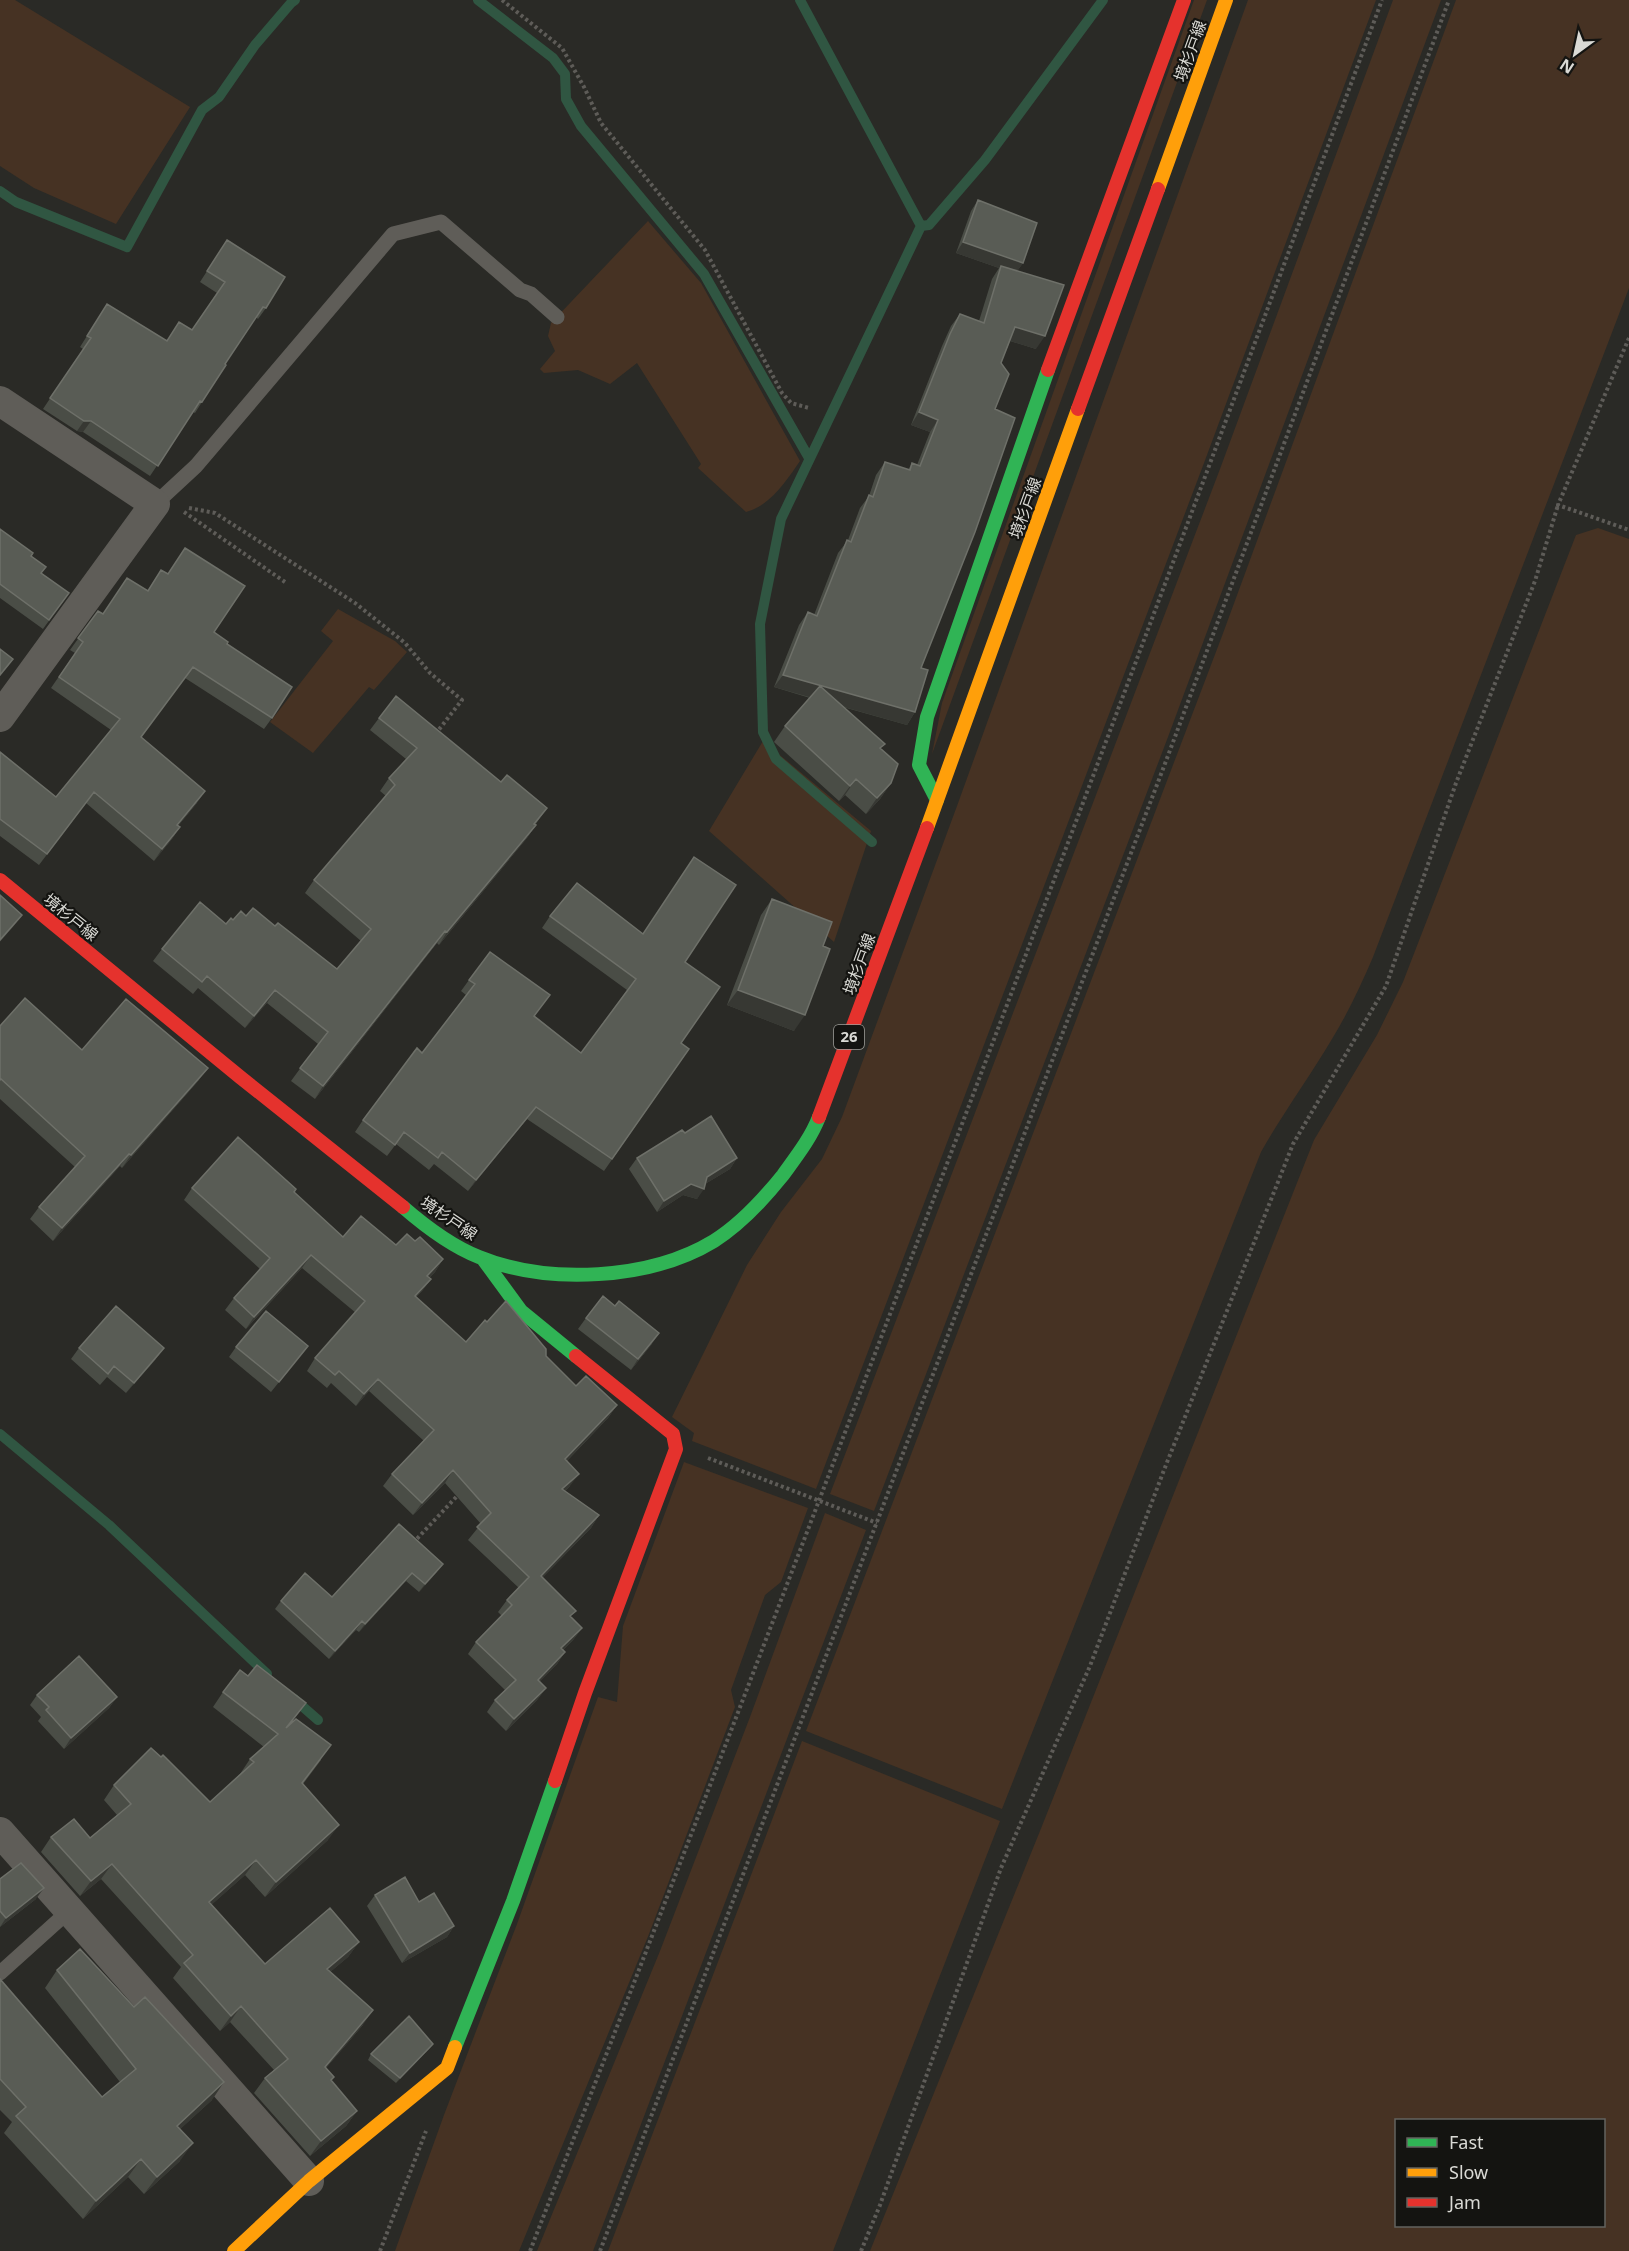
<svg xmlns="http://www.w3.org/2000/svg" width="1629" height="2251" font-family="'Noto Sans','Noto Sans JP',sans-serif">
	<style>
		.green { fill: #463223; fill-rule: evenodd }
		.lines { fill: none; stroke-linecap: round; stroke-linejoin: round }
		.stream { stroke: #305642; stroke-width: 10 }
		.path { stroke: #5e5c58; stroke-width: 4; stroke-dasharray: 3 3; stroke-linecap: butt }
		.lane { stroke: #5f5d58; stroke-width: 15 }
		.street { stroke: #5f5d58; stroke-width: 30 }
		.fast { stroke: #30b455; stroke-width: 14 }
		.slow { stroke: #ff9f0a; stroke-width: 14 }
		.jam { stroke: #e5322d; stroke-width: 14 }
		.wall { fill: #4a4d46 }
		.shaded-wall { fill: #373833 }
		.building { fill: #595c55; stroke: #6e7069; stroke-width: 1.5 }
		.labels { text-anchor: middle; stroke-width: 4.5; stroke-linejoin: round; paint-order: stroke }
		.shield { fill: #141411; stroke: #9f9f9a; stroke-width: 1.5 }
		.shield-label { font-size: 15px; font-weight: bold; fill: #dadad5 }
		.street-label { font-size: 16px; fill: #dadad5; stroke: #141411 }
	</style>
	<rect width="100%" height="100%" fill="#2a2a26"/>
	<path class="green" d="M0,0h15l175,107 -74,117 -82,-36 -34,-22z
		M1194,0h13l-275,754 10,-51z
		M1248,0h128l-172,463 -388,1026 -124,-48 2,-8 -22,-16 75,-152 34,-53 41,-53 20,-42 115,-311z
		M1393,0h48l-273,737 -294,774 -44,-17 390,-1025z
		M1456,0h173v288l-256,669c-12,28 -25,56 -41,82 -23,39 -49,74 -71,113l-259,657 -196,-78 416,-1095z
		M648,221l53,62 99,178c-13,19 -30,45 -54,51l-48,-44 3,-4 -64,-101 -27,21 -32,-14 -34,3 -4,-4 15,-18 -7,-15 3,-13z
		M1598,528l31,11v1712h-759l170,-420 274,-691 63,-105 26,-53 173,-447zM1396,2120h208v106h-208z
		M338,609l57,32 12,11 -33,38 -5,-3 -56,66 -43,-31 63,-81 -12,-10z
		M763,741l108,90 -37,111 -125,-111z
		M684,1462l124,46 -27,74 -16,13 -34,95 4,17 -86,227 -130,317h-124l49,-136 73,-191 81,-227 19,5 6,-76z
		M825,1513l41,17 -273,721h-56l123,-300 90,-234z
		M802,1741l198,80 -167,430h-225z"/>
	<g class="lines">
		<path class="stream" d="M478,0l75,58 12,16 1,25 15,27 123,148 105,184
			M800,0l121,226 -140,293 -21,105 3,108 13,27 96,83
			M0,191l16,11 111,45 75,-137 17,-13 36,-52 36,-42 4,-3
			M921,226l8,-1 56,-65 118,-160
			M0,1434l109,91 158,149
			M294,1699l24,21"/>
		<path class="path" d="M502,0l60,48 22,39 17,36 104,127 77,143 9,10 18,5
			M1629,338l-71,167 71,25
			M189,508l26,5 140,90 50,40 25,30 32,27 -25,32
			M184,512l101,70
			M708,1458l169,65
			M413,1543l46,-49
			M380,2251l46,-120
			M530,2251c291,-748 574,-1499 852,-2251
			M600,2251l566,-1490 283,-761
			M861,2251l19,-46 121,-337 89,-202 74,-196 129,-326 93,-158 70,-203 79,-202 23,-76"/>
		<path class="lane" d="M155,504l41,-38 197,-232 48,-12 79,68 11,4 26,23
			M0,1973l70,-63"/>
		<path class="street" d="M0,401l155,103 -155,213
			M0,1832l309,349"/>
		<path class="fast" d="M937,800l-18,-35 8,-48 121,-347
			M403,1207c23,20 48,39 76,50 69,28 171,23 235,-16 27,-17 49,-41 69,-66 13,-18 28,-37 36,-58
			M483,1259l38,52 55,45
			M455,2047l58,-146 42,-120"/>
		<path class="slow" d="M1158,189l68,-189
			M927,828l151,-419
			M234,2251l75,-70 138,-113 8,-21"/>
		<path class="jam" d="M1048,370l136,-370
			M1078,409l80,-220
			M0,880l240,197 163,130
			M819,1117l108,-289
			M555,1781l30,-88 91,-244 -3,-15 -97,-78"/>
	</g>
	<path class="wall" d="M978,200l45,63 -6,8 19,78 -26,-8 -9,22 -6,46 -74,259 -6,44 -8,13 -64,-18 38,42 10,34 -11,16 -14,15 -21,-19 -6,6 -65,-59 11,-16 25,-28 -36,-11 25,-62 9,-13 6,3 24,-62 10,-13 12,-32 9,-12 7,-21 9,-13 23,8 4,-7 5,2 13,-33 -19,-7 31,-79 9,-20 9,-12 19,7 13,-42 7,-11 -43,-15 15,-42z
		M227,240l39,68 -8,11 -2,-2 -31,47 -23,38 -7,11 -2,-1 -43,64 -67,-44 -6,-1 -34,-22 40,-60 -3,-2 27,-43 59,36 26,-10 25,-37 -17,-11z
		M0,529l31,27 10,17 28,20 -26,36 -43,-31z
		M161,570l53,62 13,12 45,74 -8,11 -79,-51 -44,59 56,66 -19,23 2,1 -8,12 -18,22 -68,-58 -47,62 -39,-29v-84l56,45 55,-67 -60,-42 24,-35 -5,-3 28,-39 5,3 44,-23z
		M379,718l122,64 46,26 -12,17h1l-9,13 -88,107 -2,-2 -122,156 -24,-18 27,-37 -51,-41 -22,25 -47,-40 -5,6 -40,-33 9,-12 84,-33 29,10 62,43 24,-28 -56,-48 9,-13 72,-84 -6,-5 9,-13 17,-19 -36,-29z
		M772,899l51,47 -29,85 -67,-26 34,-90z
		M550,916l93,17 42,29 -4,81 8,6 -85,122 -77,-52 -59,72 -34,-27 -5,6 -33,-26 -9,12 -32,-24 8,-12 59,-67 44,-58 -5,-4 8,-11 66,36 46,37 46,-63 -85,-62z
		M0,1026l82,24 117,30 -77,88 -2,-2 -67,75 -23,-22 9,-12 36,-40 -75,-68z
		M685,1133l52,25 -7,11 -25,15 -8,15 -14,-4 -26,17 -28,-43 8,-11z
		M192,1188l102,4 49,45 53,8 19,-4 28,18 -8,13 -6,6 2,1 -9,12 -6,6 50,45 21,-20 59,34 30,30 41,19 -9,13 -41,43 3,25 -5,5 34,24 -8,13 -49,50 29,39 11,11 -9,12 -10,10 2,2 -8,12 -18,18 7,6 -9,12 -31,31 -19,-19 8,-12 10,-10 -37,-36 8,-12 26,-26 -4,-4 9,-12 12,-12 -51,-48 13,-16 -36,-41 -32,32 -30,-29 9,-12 32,-33 -55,-50 -13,15 -25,-23 -4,5 -20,-17 8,-13 41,-45 -54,-45 -56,61 -21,-19 9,-12 26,-29 -76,-69z
		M586,1318l66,26 -21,26 -53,-41z
		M308,1346l-8,10 -29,36 -42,-35 7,-10z
		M79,1348l77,11 -30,34 -19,-16 -7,8 -29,-26z
		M399,1524l38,48 -18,20 -13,-11 -47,51 -3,-2 -27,29 -54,-50 6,-8 51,-4z
		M248,1676l58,27 -16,21 31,36 -18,24 25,56 -63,57 -20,-22 -34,30 54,59 94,-22 -11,15 -18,15 33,53 -37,43 8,9 -3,4 26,30 -11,15 -36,30 -56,-63 11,-15 9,-8 -44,-48 -10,9 -47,-53 8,-11 -80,-88 -21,17 -39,-44 10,-15 39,1 27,-23 -13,-15 10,-15 47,-28 49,45 30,-28 10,-15 14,-12 -51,-40 10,-15z
		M37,1695l80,2 -8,11 -45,41 -26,-28 3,-4 -11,-12z
		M0,1879l36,20 -36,28z
		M375,1895l44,7 35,24 -7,11 -45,26 -35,-57z
		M57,1970l155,130 -32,29v32l-36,33 -16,-17 -45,42 -79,-86 8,-11 -12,-12v-131l102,118 18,-15 -75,-94z
		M433,2044l-4,5 -33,34 -28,-23 3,-6z"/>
	<path class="shaded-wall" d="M963,242l60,21 -8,11 -14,-8 -2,2 -43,-15z
		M1015,327l30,9 -9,13 -29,-9z
		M919,412l19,8 -8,12 -19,-7z
		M84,421h7l-8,11 -6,-1z
		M783,675l132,37 -8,13 -133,-38z
		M856,779l-11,16 -6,6 11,-15z
		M891,783l-11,16 -14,15 11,-16z
		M205,791l-8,12 -28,34 8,-12z
		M536,825l-9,13 -88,107 8,-13z
		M180,827l-8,12 -18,22 8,-12z
		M22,915l-9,12 -13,15v-2z
		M445,931l-8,12 -122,156 8,-13z
		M275,990l-8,13 -22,25 9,-12z
		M738,990l67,25 -11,16 -67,-26z
		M208,1068l-9,12 -77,88 9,-13z
		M536,1107l-9,12 -59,72 8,-11z
		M129,1154l-9,12 -67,75 9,-13z
		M737,1158l-7,11 -30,18 4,2 -7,10 -14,-4 -26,17 7,-11 27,-17 16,-7z
		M311,1255l-9,13 -56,61 8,-12z
		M443,1259l-8,13 -16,16 8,-12z
		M431,1279l-9,12 -16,17 9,-12z
		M659,1333l-7,11 -21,26 7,-11z
		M164,1348l-8,11 -30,34 8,-10z
		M378,1379l-9,12 -13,15 8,-12z
		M617,1405l-9,13 -51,53 8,-12z
		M453,1470l-8,13 -32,32 9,-12z
		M579,1474l-9,12 -17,15 9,-12z
		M599,1515l-8,13 -59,60 9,-12z
		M443,1564l-6,8 -18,20 6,-8z
		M412,1573l-6,8 -47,51 6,-8z
		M362,1621l-6,9 -27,29 6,-8z
		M582,1628l-9,12 -21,21 9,-13z
		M565,1652l-8,12 -28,29 9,-13z
		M546,1688l-9,12 -31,31 8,-12z
		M117,1697l-8,11 -45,41 7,-11z
		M339,1825l-11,15 -63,57 11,-15z
		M256,1860l-11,15 -47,42 11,-15z
		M112,1864l-11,15 -21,17 11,-15z
		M44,1888l-8,11 -36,28 6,-9z
		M454,1926l-7,11 -45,26 8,-10z
		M359,1942l-11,15 -32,27 11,-15z
		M241,2006l-11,16 -10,9 11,-15z
		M373,2010l-10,15 -49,57 11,-15z
		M433,2044l-4,5 -33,34 4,-5z
		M224,2082l-12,18 -48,44 13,-18z
		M357,2111l-11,15 -36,30 11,-15z
		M193,2143l-13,18 -36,33 13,-17z
		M141,2159l-13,18 -45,42 13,-18z"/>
	<path class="building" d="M978,200l59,23 -14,40 -60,-21z
		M227,240l58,37 -19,31 -3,-1 -38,57 1,1 -24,37 -2,-1 -42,65 -67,-45h-7l-34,-23 41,-60 -4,-2 20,-32 60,37 12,-19 13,8 33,-48 -18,-11z
		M1001,266l63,19 -19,51 -30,-9 -14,36 8,11 -14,35 20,9 -40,114 -54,136 7,2 -13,42 -132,-37 25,-63 9,4 30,-76 4,2 18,-47 4,2 12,-35 25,8 2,-7 8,3 18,-46 -19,-8 31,-78 10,-20 24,9z
		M0,529l33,24 -2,3 15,11 -5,6 28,20 -20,27 -49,-36z
		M185,548l60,38 -31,46 14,10 -1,2 65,43 -20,31 -79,-51 -52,70 64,54 -28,34 3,2 -18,22 -68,-57 -47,62 -47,-35v-67l56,45 64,-78 -61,-42 24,-35 -5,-4 20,-27 5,3 24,-36 21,13 13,-21 7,4z
		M0,649l13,10 -13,16z
		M820,686l65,58 -5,4 18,16 -7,19 -14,15 -21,-19 -6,7 -65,-60z
		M396,696l105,86 6,-7 40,33 -13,16 2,1 -89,107 -2,-1 -122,155 -23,-18 28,-36 -53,-42 -21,26 -47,-40 -5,6 -40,-33 38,-47 26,22 5,-6 2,2 8,-9 5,5 7,-8 22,18 3,-3 59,46 34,-40 -57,-49 81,-95 -6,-7 28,-30 -38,-30z
		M694,857l42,28 -51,77 35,25 -39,56 8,6 -77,110 -76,-52 -60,73 -34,-28 -4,6 -34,-26 -9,13 -32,-25 54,-72 5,5 53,-69 -6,-4 21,-28 60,43 -16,21 47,37 55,-74 -86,-63 27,-33 66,51z
		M0,895l22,20 -22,25z
		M772,899l60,23 -9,24 7,3 -25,66 -67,-25z
		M25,998l57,52 44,-51 82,69 -77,87 -2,-1 -67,74 -23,-21 46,-51 -84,-77 -1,1v-54z
		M711,1116l26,42 -30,19 -3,12 -13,-5 -27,17 -27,-43 45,-28 3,3z
		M238,1137l58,52 -2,3 49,45 18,-21 35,29 11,-11 8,7 5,-4 23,22 -16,17 4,3 -16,17 51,46 19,-22 2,2 19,-21 40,48v7l30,30 10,-10 31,29 -52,54 14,15 -17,15 37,26 -58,61 35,35 -6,5 12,12 -21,20 4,4 -27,28 8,8 -32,31 -19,-19 21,-20 -40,-38 36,-37 -5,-5 22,-23 -52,-50 14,-14 -38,-43 -31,33 -30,-29 42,-44 -56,-51 -14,15 -25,-23 -4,4 -20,-17 50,-57 -54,-46 -57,62 -20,-19 36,-40 -78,-70z
		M603,1296l12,10 4,-5 40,32 -21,26 -52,-41z
		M116,1306l48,42 -30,35 -20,-17 -6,8 -29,-26z
		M266,1311l42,35 -29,36 -43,-35z
		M399,1524l44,40 -18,20 -13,-11 -47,51 -3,-3 -27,30 -54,-50 24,-28 27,24z
		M79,1656l38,41 -46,41 -25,-28 3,-3 -12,-12z
		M257,1665l49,38 -20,25 10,-9 35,26 -29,38 37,42 -63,57 -20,-22 -47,42 56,62 65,-56 29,34 -32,27 46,41 -48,57 9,10 -3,3 26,31 -36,30 -56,-63 23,-19 -47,-53 -10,10 -47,-53 9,-8 -81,-91 -21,17 -40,-44 23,-18 16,19 41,-34 -17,-19 37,-37 10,9 2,-2 47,47 44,-40 -4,-3 28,-25 -55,-42 17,-22 8,6z
		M21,1863l23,25 -38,30 -6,-7v-32z
		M405,1877l14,25 15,-9 20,33 -44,27 -35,-58z
		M80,1949l54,58 11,-10 79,85 -47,44 16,17 -36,34 -16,-18 -45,42 -80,-85 10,-9 -26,-28v-100l102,118 34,-28 -79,-99z
		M409,2016l24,28 -33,34 -29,-24z"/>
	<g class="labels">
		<rect class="shield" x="834" y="1025" width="30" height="24" rx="4.5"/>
		<g class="shield-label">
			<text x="849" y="1042">26</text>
		</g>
		<g class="street-label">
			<text transform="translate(1190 51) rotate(-70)" y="6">境杉戸線</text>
			<text transform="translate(1025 508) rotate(-70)" y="6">境杉戸線</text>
			<text transform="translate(71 917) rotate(39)" y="6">境杉戸線</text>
			<text transform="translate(859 964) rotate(-70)" y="6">境杉戸線</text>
			<text transform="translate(449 1218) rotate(34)" y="6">境杉戸線</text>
		</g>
	</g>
	<rect x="1395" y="2119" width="210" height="108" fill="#141411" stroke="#63635f" stroke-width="1.5"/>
	<rect x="1407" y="2138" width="30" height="9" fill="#30b455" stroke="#63635f" stroke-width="1.5"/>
	<text x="1449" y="2149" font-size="18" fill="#dadad5">Fast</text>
	<rect x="1407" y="2168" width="30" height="9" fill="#ff9f0a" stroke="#63635f" stroke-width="1.5"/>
	<text x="1449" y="2179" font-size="18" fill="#dadad5">Slow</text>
	<rect x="1407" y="2198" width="30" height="9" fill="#e5322d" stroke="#63635f" stroke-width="1.5"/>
	<text x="1449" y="2209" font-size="18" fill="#dadad5">Jam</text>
	<g transform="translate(1575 54) rotate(213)" stroke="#141411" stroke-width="4.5" paint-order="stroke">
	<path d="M0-4.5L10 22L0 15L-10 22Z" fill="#dadad5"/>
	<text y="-9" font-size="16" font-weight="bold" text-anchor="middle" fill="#dadad5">N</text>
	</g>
</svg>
